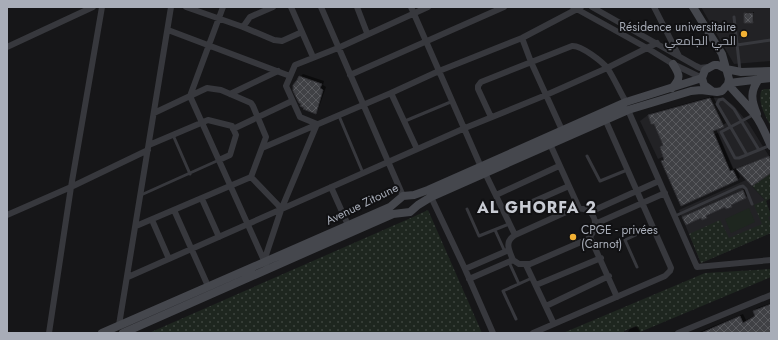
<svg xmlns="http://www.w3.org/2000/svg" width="778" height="340" font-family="Jost,Cairo,sans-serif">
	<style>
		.built { fill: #222225 }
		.grass { fill: url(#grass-dots) }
		.garden { fill: #1e261f }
		.shadow { fill: #0007 }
		.building { fill: url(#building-cross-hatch); stroke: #303034 }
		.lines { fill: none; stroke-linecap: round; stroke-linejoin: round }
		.lane { stroke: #37383d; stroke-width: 3 }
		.street { stroke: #37383d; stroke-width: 6 }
		.secondary { stroke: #45474d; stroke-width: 8 }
		.poi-dot { fill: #f2b134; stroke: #111113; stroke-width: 1.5 }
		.labels { text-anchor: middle; stroke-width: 4; stroke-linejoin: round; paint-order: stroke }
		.poi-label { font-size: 12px; fill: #a8adb8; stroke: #111113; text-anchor: end }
		.street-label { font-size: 12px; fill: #a8adb8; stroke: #111113 }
		.district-label { font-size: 16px; font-weight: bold; letter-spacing: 1px; fill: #c9ccd4; stroke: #111113 }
	</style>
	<defs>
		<pattern id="grass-dots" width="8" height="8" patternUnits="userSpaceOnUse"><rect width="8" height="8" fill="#1e261f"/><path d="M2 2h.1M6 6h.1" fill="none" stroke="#3c433d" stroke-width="1.8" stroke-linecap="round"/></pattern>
		<pattern id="building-cross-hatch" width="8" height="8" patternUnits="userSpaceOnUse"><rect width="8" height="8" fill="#404145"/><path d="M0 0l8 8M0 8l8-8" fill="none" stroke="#595a5e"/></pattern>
	</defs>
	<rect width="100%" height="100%" fill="#161618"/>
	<path class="built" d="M701,7h70v54l-37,3z
		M710,98h13l10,7 16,19 20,32 -35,14 -16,-37 -60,26 -18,-38 8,-6z
		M746,180l20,21 5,14v18l-70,30 -22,-53z"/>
	<path class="grass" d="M764,89h7v38c-6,-12 -13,-23 -10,-36z
		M771,173v25l-5,3 5,15 -3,1 3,7v9l-70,30 -12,-29 31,-14 9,18 33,-14 -8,-19 11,-5 -13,-14z
		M428,210l54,123h-333l264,-116z
		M771,269v8l-131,55 -4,-6 -12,5v2h-61l142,-60z"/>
	<path class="garden" d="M749,208l6,14 -24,11 -6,-14z"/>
	<path class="shadow" d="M746,12h8v9l-1,1 -8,-8z
		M303,74l21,7 -1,4 3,2 -8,23 -3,3 -15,-36z
		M713,96l13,27 -10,6 17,40 3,-1 1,1 2,-2 32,-12v17l-34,-3 3,8 -2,3 -76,-19 3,-3 -1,-14 -10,-21 -5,-8 3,-2z
		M746,188l3,6 -3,3 -12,5 -3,4h-5l-24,13 -1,-2h-17l3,-3z
		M771,303v30h-74l46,-19 3,6 10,-5 -2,-4 3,-3z
		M638,326l3,7h-14l3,-4z"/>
	<path class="building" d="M744,13h9v10h-9z
		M299,76l23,8 -2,4 3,2 -7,24 -13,-5 1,-1 -4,-2 1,-2 -2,-1 -6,-12v-6l4,-5z
		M710,98l14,29 -11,4 17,40 3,-1 5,10 -57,26 -20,-45 3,-1 -4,-13 3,-2 -9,-21h-3l-3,-9z
		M769,156l2,5v12l-19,13 -16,-17z
		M743,190l3,8 -15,7 1,2 -6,2 -1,-2 -19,9 1,2 -5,2 -1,-2 -15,7 -4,-8z
		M771,304v29h-70l39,-17 3,7 12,-7 -2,-5z"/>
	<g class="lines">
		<path class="lane" d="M734,17l6,54
			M737,45l34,-5
			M753,115l-32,17 14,26h4l32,-13
			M339,116l24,57
			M405,121l48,-20
			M173,135l17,39
			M747,155l-30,-51 2,-4 4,-1 11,10 25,41
			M587,156l13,25 27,-11
			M141,195l78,-35
			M467,209l12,27 30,-12
			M675,216l64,-29 4,-1 3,3 6,15
			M495,230l10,22
			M509,262l10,22
			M637,267l-12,-27 28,-13
			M516,319l-13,-28 29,-13"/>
		<path class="street" d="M186,7l57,20 31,13 8,1 20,-9
			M223,7l-33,89 76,169
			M291,7l22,50
			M321,7l82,189
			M357,7l10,26
			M411,7l70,160
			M573,7l74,41 26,16 29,14
			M592,7l104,59 4,2 8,-1
			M654,7l25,49
			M243,27l7,-10 23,-10
			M168,30l122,46
			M522,38l9,24 31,68
			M7,47l86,-40
			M350,75l154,-68
			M391,93l26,56
			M230,94l48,-23
			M628,110l69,157 74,-7
			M491,117l-13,-28v-3l3,-4 91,-36c9,-1 31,16 36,23 7,11 12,23 18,33
			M317,124l-17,-7 -14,-31 9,-21 43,-17 90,-41
			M233,129l59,-28
			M550,144l29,64
			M149,145l59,-25 24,6 4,9 -6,20 -11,5
			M262,148l129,-55 48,-22 83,-33 59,-31
			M485,173l30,62
			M251,177l27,28 3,5
			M331,187l17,38
			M496,195l63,-29
			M431,197l34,72 28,64
			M202,199l17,38
			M174,210l34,76
			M505,214l64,-28
			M7,215l64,-28 77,-37
			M152,220l17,39
			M595,224l70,-31
			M136,226l115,-49 15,-40 -13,-31 -2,-3 -30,-13 -14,-2 -53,25
			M590,237l27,60
			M513,260l6,4h11l58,-25c8,-8 10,-19 2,-27
			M264,261l17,-51 36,-86
			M526,265l28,59
			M465,269l44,-19
			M128,277l337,-149 81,-33 61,-27 50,-25
			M469,279l44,-19c-4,-10 -9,-18 2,-25l60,-27 9,1 6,3 69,-31
			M536,285l65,-27
			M546,306l63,-30
			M119,325l52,-318
			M49,333l22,-146 31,-180
			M533,333l132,-57 5,-5 1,-3 -66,-149
			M678,333l93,-38"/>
		<path class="secondary" d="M729,83l42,-5
			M728,84c9,11 19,20 27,31 7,9 11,21 16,31
			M672,88c9,-10 8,-13 1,-24
			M712,91l-8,-6 -2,-7 3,-8 9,-5h4l8,4 15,3 30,-1
			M757,114c-6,-14 -7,-23 2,-35
			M102,333l288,-126 13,-11 11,-1 14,-5 198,-88 76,-24
			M123,333l270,-119 17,-2 8,-7 13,-8 197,-87 63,-19 10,-1 16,2 5,-1 6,-7 1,-5 -7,-25 -29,-47"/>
	</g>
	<g class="poi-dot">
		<circle cx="744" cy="34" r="4"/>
		<circle cx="573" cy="237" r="4"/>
	</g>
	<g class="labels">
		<g class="poi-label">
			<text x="736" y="31">Résidence universitaire<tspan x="736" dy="14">الحي الجامعي</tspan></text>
			<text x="581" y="234" text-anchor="start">CPGE - privées<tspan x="581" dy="14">(Carnot)</tspan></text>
		</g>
		<g class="street-label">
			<text transform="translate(362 204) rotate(-26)" y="4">Avenue Zitoune</text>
		</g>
		<g class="district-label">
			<text x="537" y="213">AL GHORFA 2</text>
		</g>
	</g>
	<rect width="778" height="340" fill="none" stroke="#a8adb8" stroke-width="16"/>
</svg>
